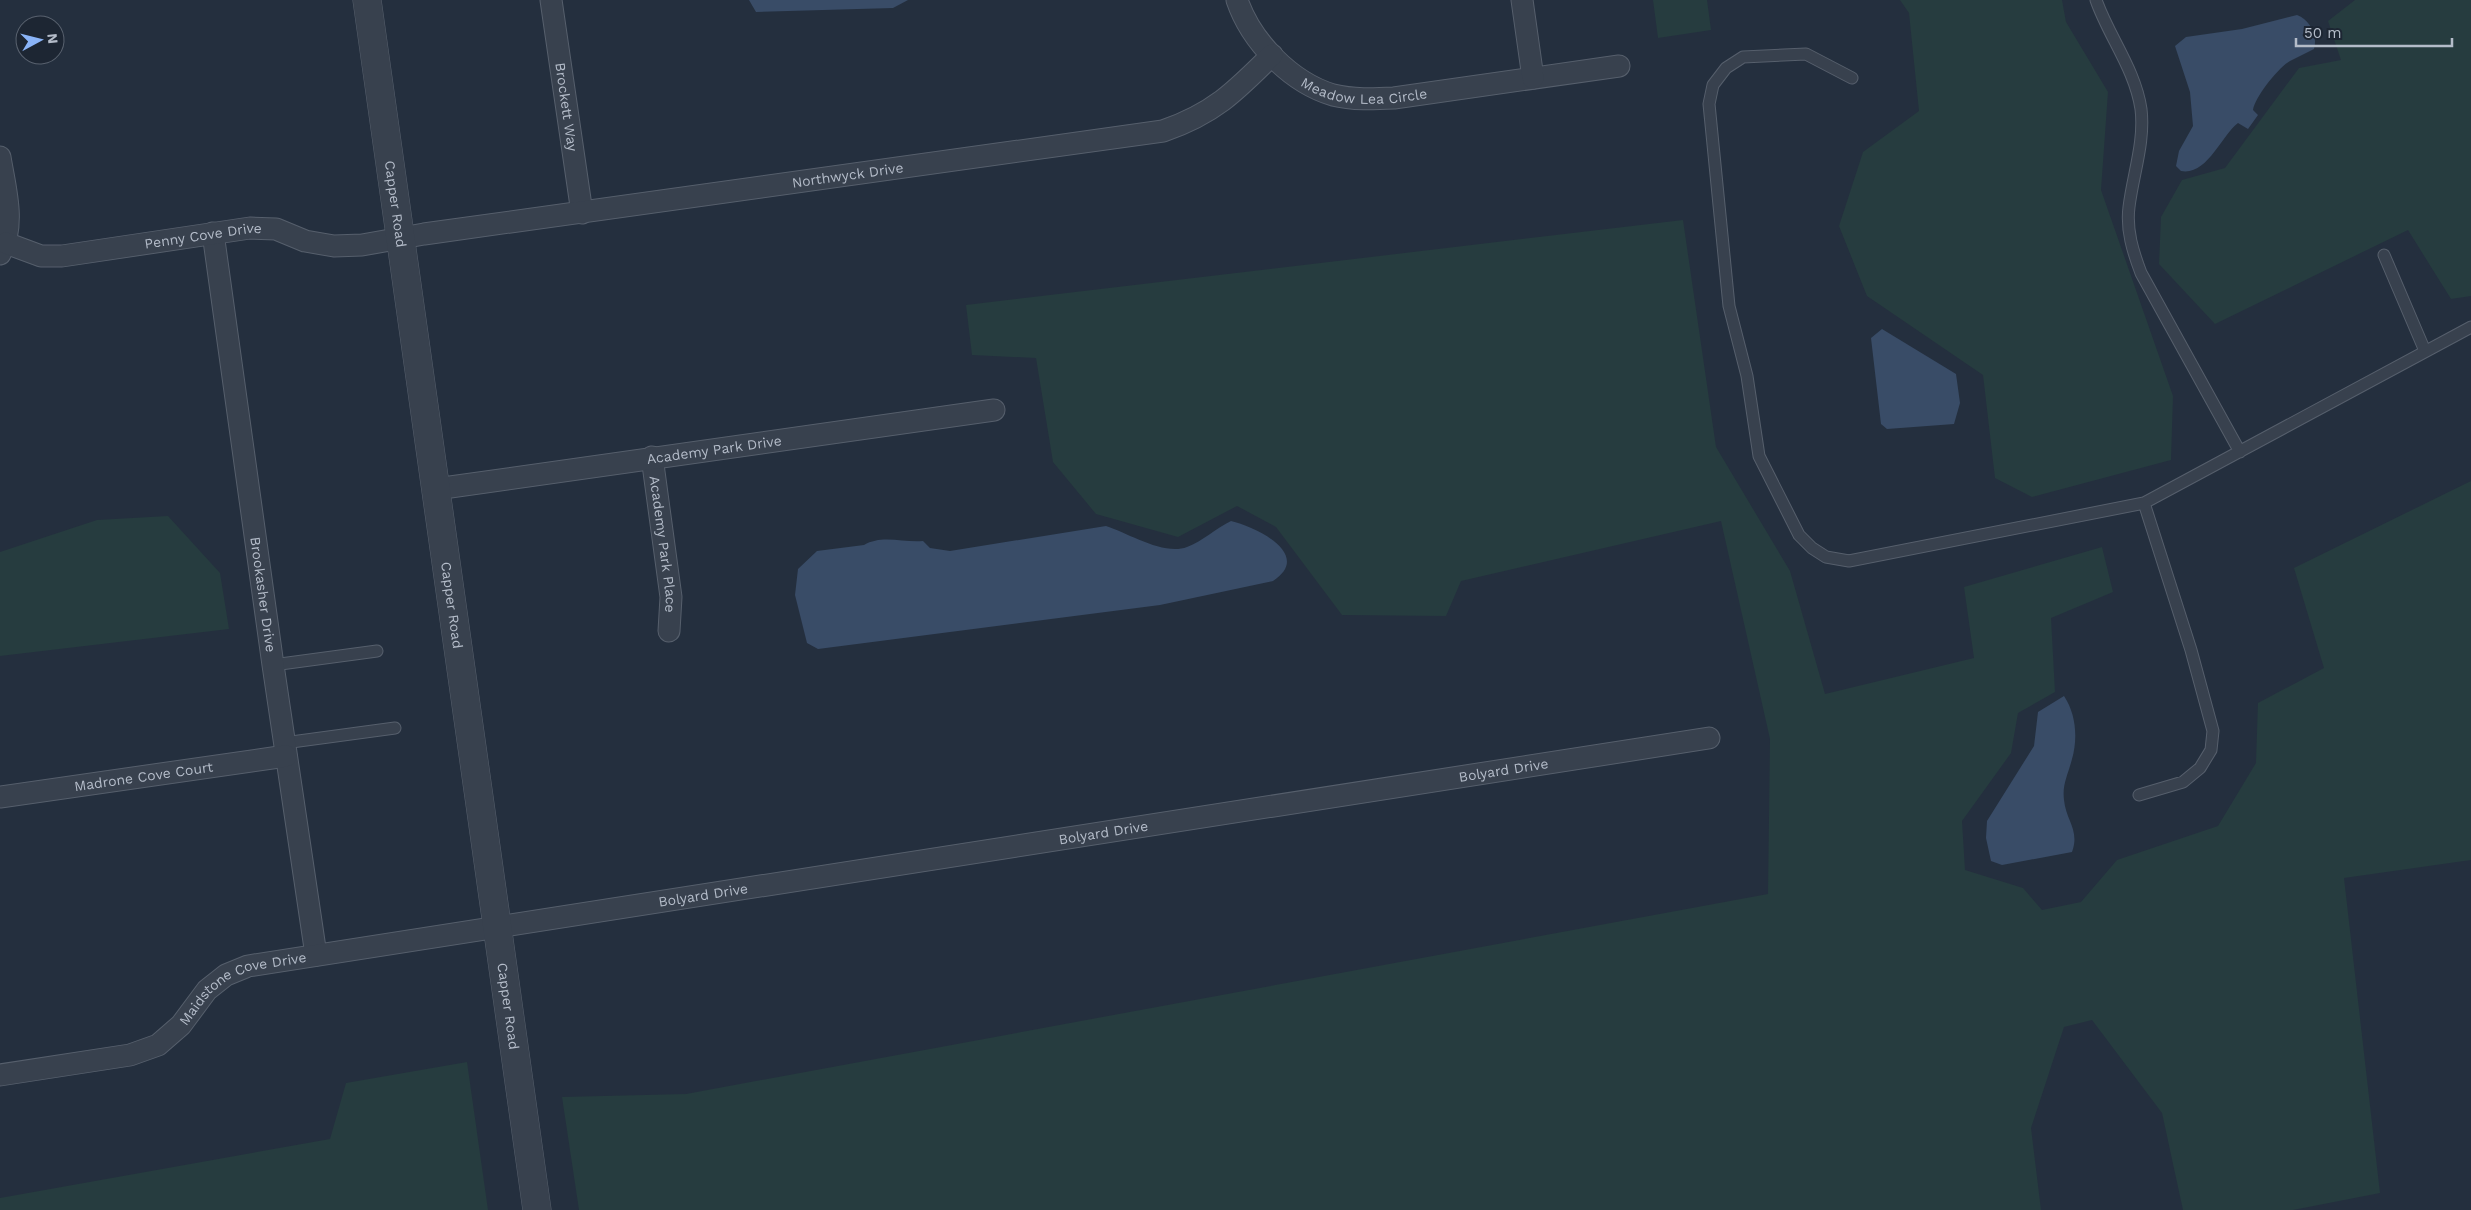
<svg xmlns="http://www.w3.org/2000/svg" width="2471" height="1210" font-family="'Work Sans',sans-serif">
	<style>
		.green { fill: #263c3f }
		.water { fill: #394c67 }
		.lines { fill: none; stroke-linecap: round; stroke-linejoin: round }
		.service-casing { stroke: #565f6c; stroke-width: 13 }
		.minor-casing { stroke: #565f6c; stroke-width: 23 }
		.tertiary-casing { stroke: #565f6c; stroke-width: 29 }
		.service { stroke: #38414e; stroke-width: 11 }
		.minor { stroke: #38414e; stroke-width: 21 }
		.tertiary { stroke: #38414e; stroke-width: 28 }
		.labels { text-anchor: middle; stroke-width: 4; stroke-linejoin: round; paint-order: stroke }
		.street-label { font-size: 14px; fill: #b4bcc9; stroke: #1d2633 }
	</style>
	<rect width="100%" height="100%" fill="#242f3e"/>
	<path class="green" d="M1653,0h54l4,30 -53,8z
		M1900,0h162l4,22 42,70 -7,98 72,206 -2,64 -139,37 -37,-19 -12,-103 -116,-79 -28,-70 24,-74 56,-41 -10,-98z
		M2355,0h116v296l-20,3 -43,-69 -193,94 -56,-60 2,-47 21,-37 43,-12 74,-100 42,-8 -13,-39z
		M1683,220l33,227 74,124 35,123 149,-36 -10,-71 138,-40 11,45 -62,26 4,74 -37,21 -7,40 -49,68 3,49 58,18 19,22 39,-8 36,-42 101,-34 38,-63 2,-60 66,-35 -30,-100 177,-87v379l-127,18 36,315 -87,17h-110l-21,-97 -70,-93 -28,7 -33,101 10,82h-1462l-17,-113 124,-3 1082,-200 2,-155 -49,-218 -260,60 -15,35 -104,-1 -66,-88 -39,-21 -59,31 -82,-23 -43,-52 -17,-104 -64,-3 -6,-50z
		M168,516l52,57 9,56 -229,27v-104l97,-32z
		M467,1062l21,148h-488v-12l330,-59 16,-56z"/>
	<path class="water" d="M749,0h159l-15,8 -137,4z
		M2297,15c13,5 21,20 17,34 -8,4 -16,8 -24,12 -12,7 -35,36 -37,49l5,5 -10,14 -10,-6c-17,13 -31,53 -57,48l-5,-5 3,-15 14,-25 -3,-34 -15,-46 11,-9 56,-8z
		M1882,329l74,45 4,29 -6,21 -67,5 -6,-5 -10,-86z
		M1231,521c26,6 82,34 42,60l-113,24 -342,44 -11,-6 -12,-48 3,-26 19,-18 47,-6c18,-11 40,-2 59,-4l7,7 20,3 156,-25c22,7 58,30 81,21 16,-6 29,-19 44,-26z
		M2064,696c12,18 14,42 8,63 -4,16 -10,25 -8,41 2,21 16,30 8,52l-70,13 -11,-4 -5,-23 1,-17 47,-75 4,-34z"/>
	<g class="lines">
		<g class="service-casing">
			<path id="service" d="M2096,0c13,37 39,69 45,109 4,33 -8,65 -12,98 -3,23 4,45 12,66l99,179
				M1852,78l-46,-24 -63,3 -17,11 -13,17 -4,19 20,202 18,70 12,80 40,79 13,13 14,9 23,4 295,-58
				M2384,255l41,96
				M273,665l104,-14
				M284,743l111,-15
				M2139,795l44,-13 17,-14 11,-18 2,-19 -22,-81 -47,-147 327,-176"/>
		</g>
		<g class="minor-casing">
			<g id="minor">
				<path id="s1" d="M551,0l31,213"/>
				<path id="s2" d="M1237,0c14,41 53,82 96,95 20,5 41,4 61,3l225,-32"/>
				<path d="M1522,0l11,78"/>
				<path d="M0,157c5,31 16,67 0,97"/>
				<path id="s3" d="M213,233l60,432 43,290"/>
				<path id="s4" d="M6,243l35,13h21l188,-28 26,1 29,12 29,5 28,-1 62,-11 739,-103c50,-17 72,-39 109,-76"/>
				<path id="s5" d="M652,457l19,140 -2,34"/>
				<path id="s6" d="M436,489l558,-79"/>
				<path id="s7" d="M0,797l286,-41"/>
				<path id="s8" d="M0,1075l130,-20 28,-10 23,-20 26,-35 19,-15 22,-9 1461,-228"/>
			</g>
		</g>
		<g class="tertiary-casing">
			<g id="tertiary">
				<path id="s9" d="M367,0l170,1210"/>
			</g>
		</g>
		<use href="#service" class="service"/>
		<use href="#minor" class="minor"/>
		<use href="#tertiary" class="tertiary"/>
	</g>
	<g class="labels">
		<g class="street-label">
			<text dy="5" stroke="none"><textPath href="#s2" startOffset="170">Meadow Lea Circle</textPath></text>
			<text dy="5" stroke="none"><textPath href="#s1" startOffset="108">Brockett Way</textPath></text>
			<text dy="5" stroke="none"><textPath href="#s4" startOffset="854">Northwyck Drive</textPath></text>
			<text dy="5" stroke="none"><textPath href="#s9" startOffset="206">Capper Road</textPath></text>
			<text dy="5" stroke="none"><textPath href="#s4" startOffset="201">Penny Cove Drive</textPath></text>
			<text dy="5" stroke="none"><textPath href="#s6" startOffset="281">Academy Park Drive</textPath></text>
			<text dy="5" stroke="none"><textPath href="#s5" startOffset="88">Academy Park Place</textPath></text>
			<text dy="5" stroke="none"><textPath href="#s3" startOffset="365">Brookasher Drive</textPath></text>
			<text dy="5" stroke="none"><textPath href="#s9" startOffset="611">Capper Road</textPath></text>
			<text dy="5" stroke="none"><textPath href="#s8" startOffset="1554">Bolyard Drive</textPath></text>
			<text dy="5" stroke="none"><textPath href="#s7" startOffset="145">Madrone Cove Court</textPath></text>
			<text dy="5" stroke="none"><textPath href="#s8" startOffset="1149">Bolyard Drive</textPath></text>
			<text dy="5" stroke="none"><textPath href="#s8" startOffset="744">Bolyard Drive</textPath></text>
			<text dy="5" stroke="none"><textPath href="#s8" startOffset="268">Maidstone Cove Drive</textPath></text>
			<text dy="5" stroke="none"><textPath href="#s9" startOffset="1016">Capper Road</textPath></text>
		</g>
	</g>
	<g transform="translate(40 40) rotate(83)"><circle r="24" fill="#1d2633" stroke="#59626f"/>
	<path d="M0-4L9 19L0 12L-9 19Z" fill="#8ab4f8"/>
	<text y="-8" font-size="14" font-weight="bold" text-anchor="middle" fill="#b4bcc9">N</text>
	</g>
	<path d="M2296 38v8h156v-8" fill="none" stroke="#b4bcc9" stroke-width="2.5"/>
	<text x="2304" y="38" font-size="15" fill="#b4bcc9" stroke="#1d2633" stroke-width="4" paint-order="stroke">50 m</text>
</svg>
